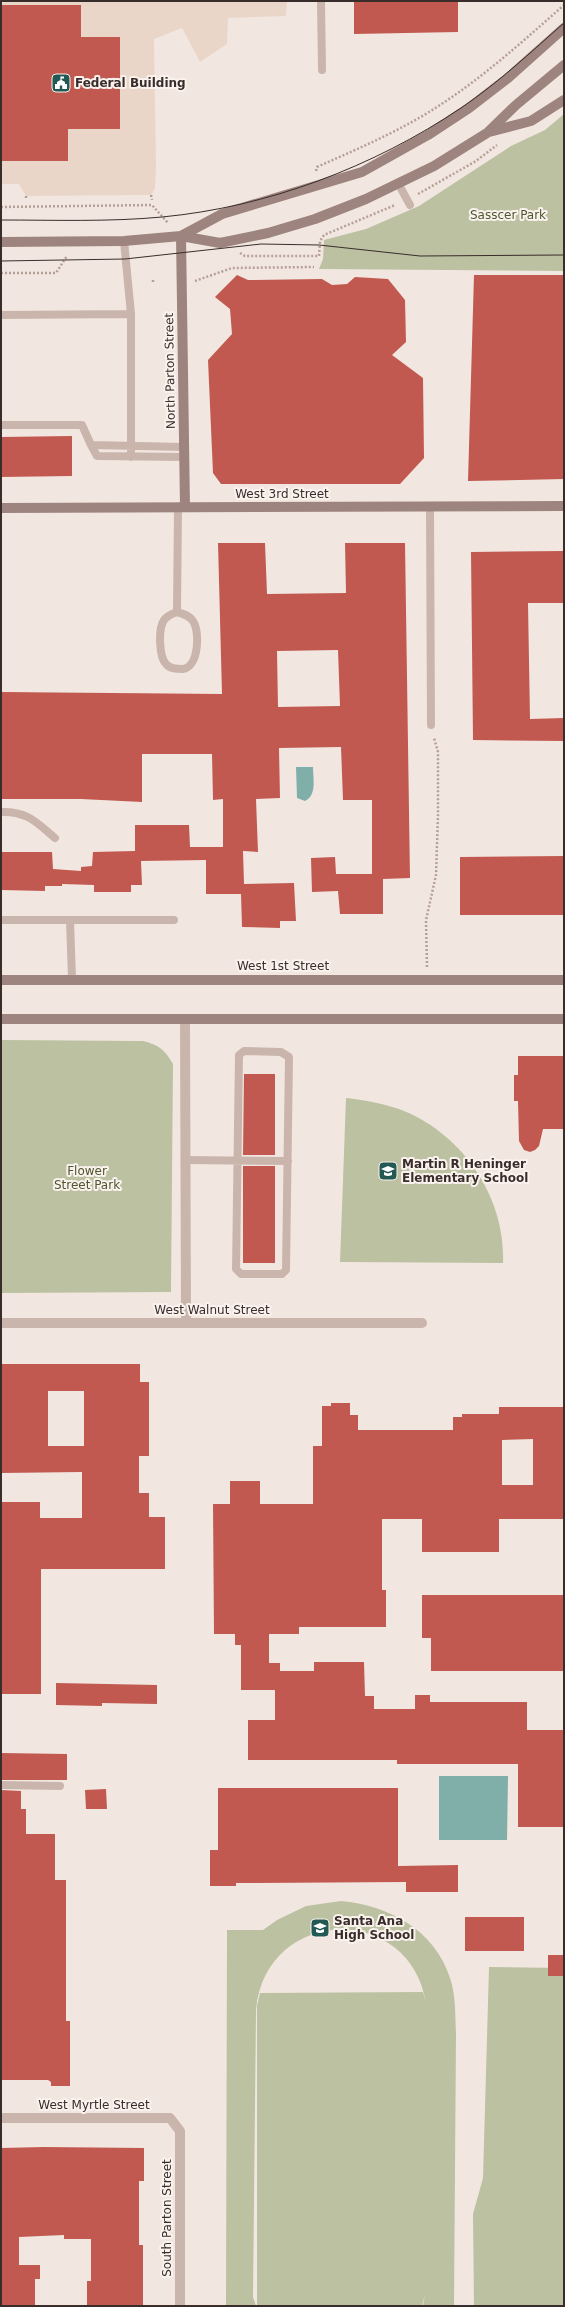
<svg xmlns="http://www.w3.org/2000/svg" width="565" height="2307" font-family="'DejaVu Sans',sans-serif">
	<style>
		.green { fill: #bbc1a1 }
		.plaza { fill: #e9d6c8 }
		.water { fill: #80aea9 }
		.building { fill: #c15950; fill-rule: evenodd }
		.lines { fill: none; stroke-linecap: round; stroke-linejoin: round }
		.path { stroke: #b69f97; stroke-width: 2.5; stroke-dasharray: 2 2; stroke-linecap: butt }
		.lane { stroke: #cab5ac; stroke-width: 8 }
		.street { stroke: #cab5ac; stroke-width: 10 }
		.secondary { stroke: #9e847e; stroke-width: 10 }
		.tram { stroke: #392d2b; stroke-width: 1 }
		.labels { text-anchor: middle; stroke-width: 4; stroke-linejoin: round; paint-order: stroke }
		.poi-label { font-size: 12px; font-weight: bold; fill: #392d2b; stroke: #faf2ed; text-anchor: start }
		.park-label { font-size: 12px; fill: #4e5630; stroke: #faf2ed }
		.street-label { font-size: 12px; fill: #392d2b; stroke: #faf2ed }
	</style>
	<rect width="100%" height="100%" fill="#f2e7e0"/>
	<path class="green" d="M564,114v157l-245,-2 4,-10 1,-19 42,-11 53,-23 92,-60 34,-16z
		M1,1040l142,1c16,4 22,9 30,23l-2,228 -170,1z
		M346,1098c18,2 35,5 53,11 62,23 107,87 104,154l-163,-1z
		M341,1901c47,4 94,29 109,77 6,17 5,37 6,55l-2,273h-31l2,-12 -3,12h-165v-300l3,-13 163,-1 3,11c-17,-102 -161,-96 -170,7l-3,287 3,9h-30l1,-376h36l14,-10 29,-14z
		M489,1967l75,1v338h-90l-1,-92 10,-36z"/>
	<path class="plaza" d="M1,1h286l-1,15 -58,2 -1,26 -27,18 -18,-34 -28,11 2,127 -1,22 -4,7 -125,1 -7,-12h-18v-23h67v-32h52v-92h-39v-32h-80z"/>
	<path class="water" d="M296,767h17c0,12 4,28 -8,34l-8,-3z
		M439,1776h69l-1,64h-68z"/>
	<path class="building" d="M354,1h104v31l-104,2z
		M1,5h80v32h39v92h-52v32h-67z
		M237,275l11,5 74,-1 10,6 15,-1 8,-7 33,2 17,21 1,42 -14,13 31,23 1,80 -24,26h-179l-8,-11 -5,-113 24,-26 -2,-25 -15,-12z
		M474,275h90v204l-96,2z
		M72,436v40l-71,1v-40z
		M218,543h47l2,51 79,-1 -1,-50h60l5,335 -27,1v35h-43l-2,-23 -26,1 -1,-34 24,-1 1,17h36v-74h-29l-2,-53 -62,1 1,50 -24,1 2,53 -15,-1 1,33 50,-1 2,38h-16v7l-38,-1 -1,-33h-35v-34l-65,1 1,24h-11v7h-37v-7l-32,-1v2h-17v5l-44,-1v-38h51l1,17 28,2v-4l11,-1 1,-14 42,-1v-26h54l1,22h33v-48l-10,1 -1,-46h-70v48l-61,-3h-80v-107l221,2zM338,650l2,56 -62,1 -1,-56z
		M564,551v52h-36l2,116 34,-1v23l-91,-1 -2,-188z
		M564,856v59h-104v-58z
		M518,1056h46v73h-21l-4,17 -4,4 -5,2 -6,-2 -5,-9 -1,-40h-4v-26h4z
		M244,1074h31v81h-32z
		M243,1166h32v97h-32z
		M1,1364h139v18h9v74h-10v37h10v24h16v52h-124v125h-40v-192h39v16h42v-46l-81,1zM48,1391h36v55h-36z
		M331,1403h19v12h8v15h95v-13h9v-3h37v-7h65v112h-65v33h-77v-33h-40v71h4v37h-87v7h-30v29h11v8h34v-9h50l1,34h9v13h41v-14h15v7h97v28h37v97h-46v-63h-121v-4h-149v-40h27v-30h-34v-45h-6v-11h-21l-1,-130h17v-23h30v23h53v-58h9v-40h9zM533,1439v46h-31v-45z
		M422,1595h142v76h-133v-33h-9z
		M56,1683l101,2v19l-55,-1v3l-46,-1z
		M1,1753l66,1v26h-66z
		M218,1788h180v78l60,-1v27h-52v-10l-170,1v3h-26v-36h8z
		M106,1789l1,20h-21l-1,-19z
		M1,1790l20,1v18h5v25h29v46h11v141h4v65h-19v-4l-3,-2h-47z
		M465,1917h59v34h-59z
		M548,1955h16v21h-16z
		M44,2147l100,1v33h-5v64h4v61h-56v-25h4v-42h-27v-4l-45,2v28h21v14h-5v27h-34v-158z"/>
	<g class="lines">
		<path class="path" d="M316,171l1,-4c38,-17 76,-33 112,-55 49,-30 92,-69 135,-107
			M418,194l58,-33 21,-16
			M151,195l1,5
			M26,196v4
			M1,207l151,-2 16,18
			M240,253l5,3h74l1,-15 4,-6 71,-30
			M1,273h55l11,-17
			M153,280v3
			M195,281l37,-13 82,-1
			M427,967l-1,-47 10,-45 2,-60v-63l-4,-14"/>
		<path class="lane" d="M321,1l1,69
			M399,185l11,20
			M124,241l7,73v143
			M1,315l130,-1
			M1,425h81l9,20
			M184,447l-93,-2 6,11 87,1
			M430,507l1,218
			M177,612c6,2 12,3 16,9 7,10 6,46 -10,48 -6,0 -13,0 -17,-5 -7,-7 -8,-35 -2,-44 4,-5 8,-6 13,-8z
			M177,612l1,-105
			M1,812c26,-1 35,10 54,26
			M1,920h173
			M70,920l2,59
			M244,1051l37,1 8,5 -3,213 -4,4h-41l-5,-5 3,-214z
			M185,1160l103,1
			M1,1785l59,1"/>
		<path class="street" d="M185,1019l1,304
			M1,1323h421
			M1,2118h169l10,13v175"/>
		<path class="secondary" d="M489,132l42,-11 33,-21
			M181,236l39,7 48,-10 47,-14 51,-20 68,-33 53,-33 29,-28 48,-40
			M181,236l4,271
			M1,242l123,-1 57,-5 41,-22 140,-42 66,-37 41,-27 39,-30 56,-50
			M1,508l563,-2
			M1,980h563
			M1,1019h563"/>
		<path class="tram" d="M1,220c53,0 108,2 161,-3 106,-10 211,-50 299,-109 37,-25 70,-56 103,-85
			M1,261l124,-2 136,-15 58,1 101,11 144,-1"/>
	</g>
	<defs>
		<g id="civic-square" transform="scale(1)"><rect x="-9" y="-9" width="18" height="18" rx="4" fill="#225954" stroke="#faf2ed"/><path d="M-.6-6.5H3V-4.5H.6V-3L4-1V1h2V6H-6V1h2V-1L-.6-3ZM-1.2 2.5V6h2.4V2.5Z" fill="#fff"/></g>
		<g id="school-square" transform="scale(1)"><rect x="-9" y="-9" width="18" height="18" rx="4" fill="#225954" stroke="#faf2ed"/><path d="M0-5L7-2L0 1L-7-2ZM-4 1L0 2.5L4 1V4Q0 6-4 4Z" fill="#fff"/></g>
	</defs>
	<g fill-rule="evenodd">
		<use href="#civic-square" x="61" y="83"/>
		<use href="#school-square" x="388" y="1171"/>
		<use href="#school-square" x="320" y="1928"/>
	</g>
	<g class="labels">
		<g class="poi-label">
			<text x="75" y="87">Federal Building</text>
			<text x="402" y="1168">Martin R Heninger<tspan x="402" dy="14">Elementary School</tspan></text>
			<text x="334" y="1925">Santa Ana<tspan x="334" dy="14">High School</tspan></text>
		</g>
		<g class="park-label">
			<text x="508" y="219">Sasscer Park</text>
			<text x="87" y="1175">Flower<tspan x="87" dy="14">Street Park</tspan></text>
		</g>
		<g class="street-label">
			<text transform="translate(170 371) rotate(-91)" y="4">North Parton Street</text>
			<text x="282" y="498">West 3rd Street</text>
			<text x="283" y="970">West 1st Street</text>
			<text x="212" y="1314">West Walnut Street</text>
			<text x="94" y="2109">West Myrtle Street</text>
			<text transform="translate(167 2218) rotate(-90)" y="4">South Parton Street</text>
		</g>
	</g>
	<rect width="565" height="2307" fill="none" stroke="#392d2b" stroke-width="4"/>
</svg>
